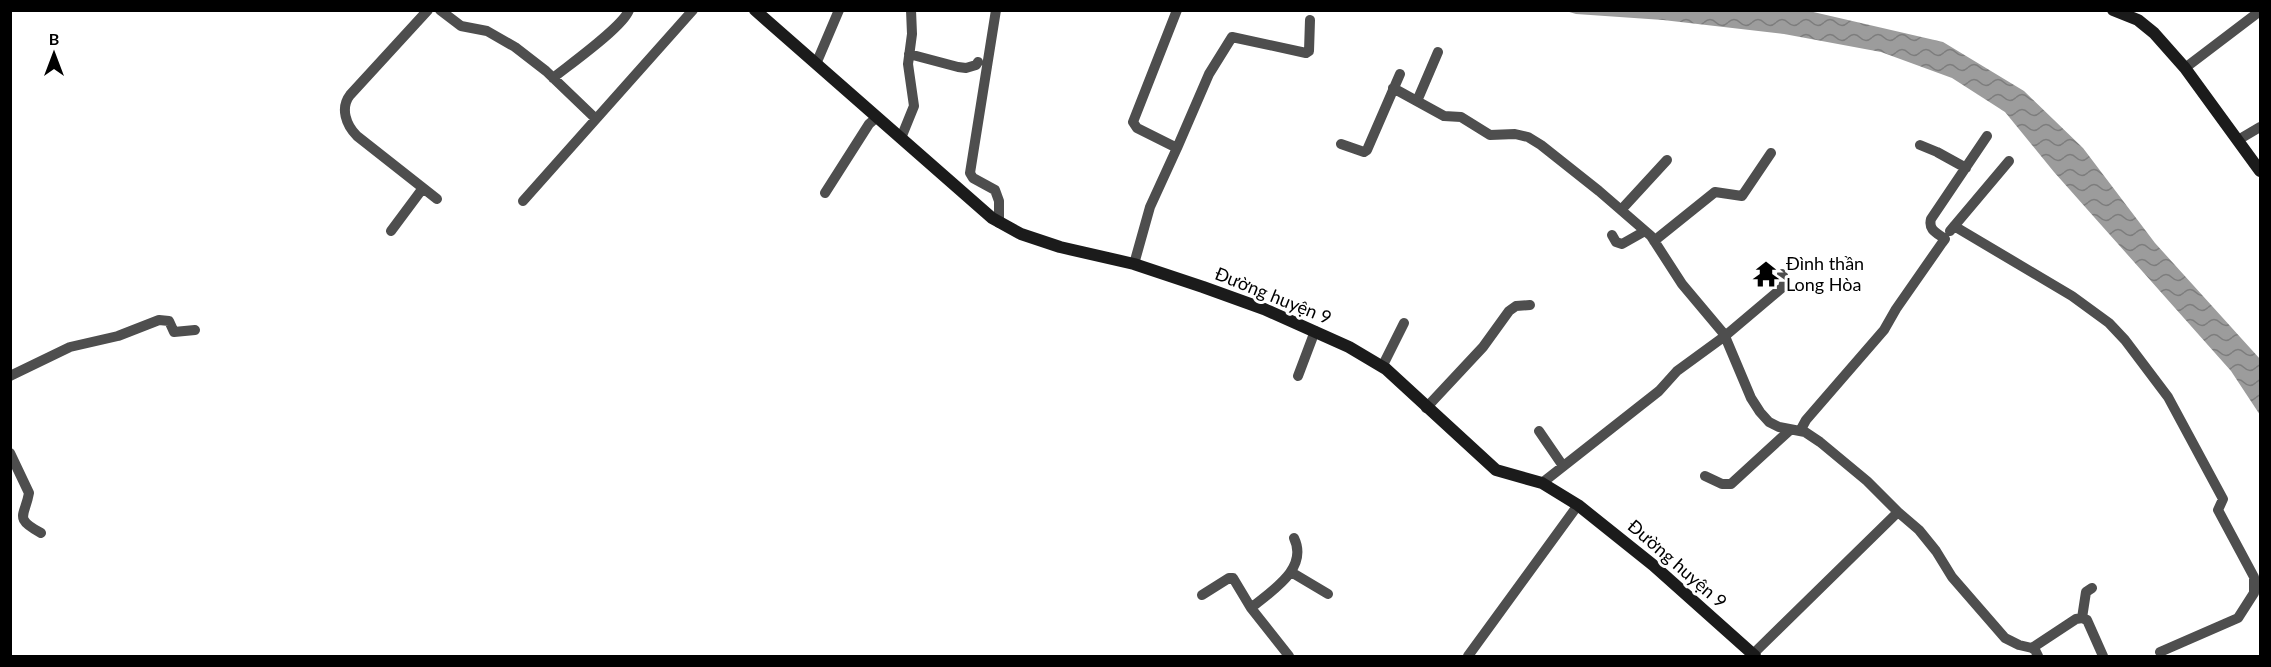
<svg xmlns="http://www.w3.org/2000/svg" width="2271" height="667" font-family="Lato,sans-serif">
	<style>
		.water { fill: url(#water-waves) }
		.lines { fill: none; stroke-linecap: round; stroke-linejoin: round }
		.street { stroke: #4e4e4e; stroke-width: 10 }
		.secondary { stroke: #1b1b1b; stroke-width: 12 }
		.labels { text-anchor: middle; stroke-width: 6; stroke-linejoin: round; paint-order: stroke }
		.poi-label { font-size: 18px; fill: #000; stroke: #fff; text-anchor: start }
		.street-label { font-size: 18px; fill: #000; stroke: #fff }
	</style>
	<defs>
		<pattern id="water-waves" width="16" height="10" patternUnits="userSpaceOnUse" patternTransform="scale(1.5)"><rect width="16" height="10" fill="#9c9c9c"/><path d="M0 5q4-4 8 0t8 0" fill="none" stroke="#7d7d7d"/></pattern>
	</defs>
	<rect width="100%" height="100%" fill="#fff"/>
	<path class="water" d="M1566,11h243l134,31 81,49 59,57 72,95 105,116v56l-29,-44 -177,-199 -49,-60 -53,-34 -71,-26 -97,-18 -121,-14 -87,-6z"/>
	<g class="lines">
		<path class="street" d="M428,10l-78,85c-10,13 -4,30 7,41l80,63
			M440,10l21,16 26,5 28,16 31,24 50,48
			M996,10l-26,163 3,5 22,12 4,11v22
			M909,54l49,13 8,1 10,-3 2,-3
			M816,64l23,-54
			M2185,68l75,-57
			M553,78c16,-13 70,-51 76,-68
			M1393,88l51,28 17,1 29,18 25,-1 13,3 13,8 58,46 52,45 31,48 42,50 27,64 9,14 9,10 10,5 26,5 15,10 47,39 31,31 -145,142
			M1417,101l21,-49
			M901,138l13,-32 -6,-42 4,-30 -1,-24
			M2238,140l22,-13
			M1341,144l23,8 3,-2 33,-76
			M1920,145l17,7 29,16
			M1177,148l32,-74 23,-37 74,16 3,-2 1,-31
			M825,193l44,-69 8,-7
			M523,201l170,-191
			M1621,210l46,-50
			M1954,226l118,70 37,27 16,17 43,57 55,102 -5,11 36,67v16l-16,25 -78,34
			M391,231l32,-43
			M1950,231l59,-70
			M1612,235l4,7 6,2 23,-13
			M1654,241l61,-49 27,4 29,-43
			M1134,264l16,-57 27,-59 -40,-20 -4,-6 44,-112
			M1382,367l22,-44
			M10,376l60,-29 48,-11 41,-16 10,1 5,11 21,-2
			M1298,376l17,-45
			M1426,408l57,-61 26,-36 7,-5 14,-1
			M1539,431l24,35
			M1800,431l6,-11 78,-90 12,-21 46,-66 3,-4c-8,-6 -17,-9 -14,-20l56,-83
			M10,453l19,40c-4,23 -16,25 12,40
			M1705,476l17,8h9l59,-54
			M1542,483l117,-92 18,-20 48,-35 58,-49 2,-7 -3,-6
			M1898,512l21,18 17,21 16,26 53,61 14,7 13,3 3,2 3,6
			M1291,572l37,22
			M1202,595l27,-17h4l18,30 38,48
			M1251,608c20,-17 58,-39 43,-70
			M2082,618l4,-26 6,-4
			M2032,648l44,-29 6,-1 5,2 16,36
			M1468,656l110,-151"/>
		<path class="secondary" d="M755,10l237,208 29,16 39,13 74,17 69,23 61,22 85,38 37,22 110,101 46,13 36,22 75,60 102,91
			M2113,10l25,10 16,13 31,35 75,103"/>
	</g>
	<defs>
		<g id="temple-bare" transform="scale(2.07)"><path d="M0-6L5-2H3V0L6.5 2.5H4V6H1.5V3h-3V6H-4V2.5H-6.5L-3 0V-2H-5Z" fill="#000" stroke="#fff" stroke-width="2.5" paint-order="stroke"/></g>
	</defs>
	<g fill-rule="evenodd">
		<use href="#temple-bare" x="1766" y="274"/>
	</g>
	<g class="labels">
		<g class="poi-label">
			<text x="1786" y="270">Đình thần<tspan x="1786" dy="21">Long Hòa</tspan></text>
		</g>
		<g class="street-label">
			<text transform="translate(1273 296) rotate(22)" y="6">Đường huyện 9</text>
			<text transform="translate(1677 564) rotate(41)" y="6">Đường huyện 9</text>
		</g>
	</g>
	<rect width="2271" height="667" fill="none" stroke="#000000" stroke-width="24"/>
	<g transform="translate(54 54)" stroke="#ffffff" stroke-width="4.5" paint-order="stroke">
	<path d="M0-4.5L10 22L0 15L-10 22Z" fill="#000000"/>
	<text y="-9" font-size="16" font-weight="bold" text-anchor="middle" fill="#000000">B</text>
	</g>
</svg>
